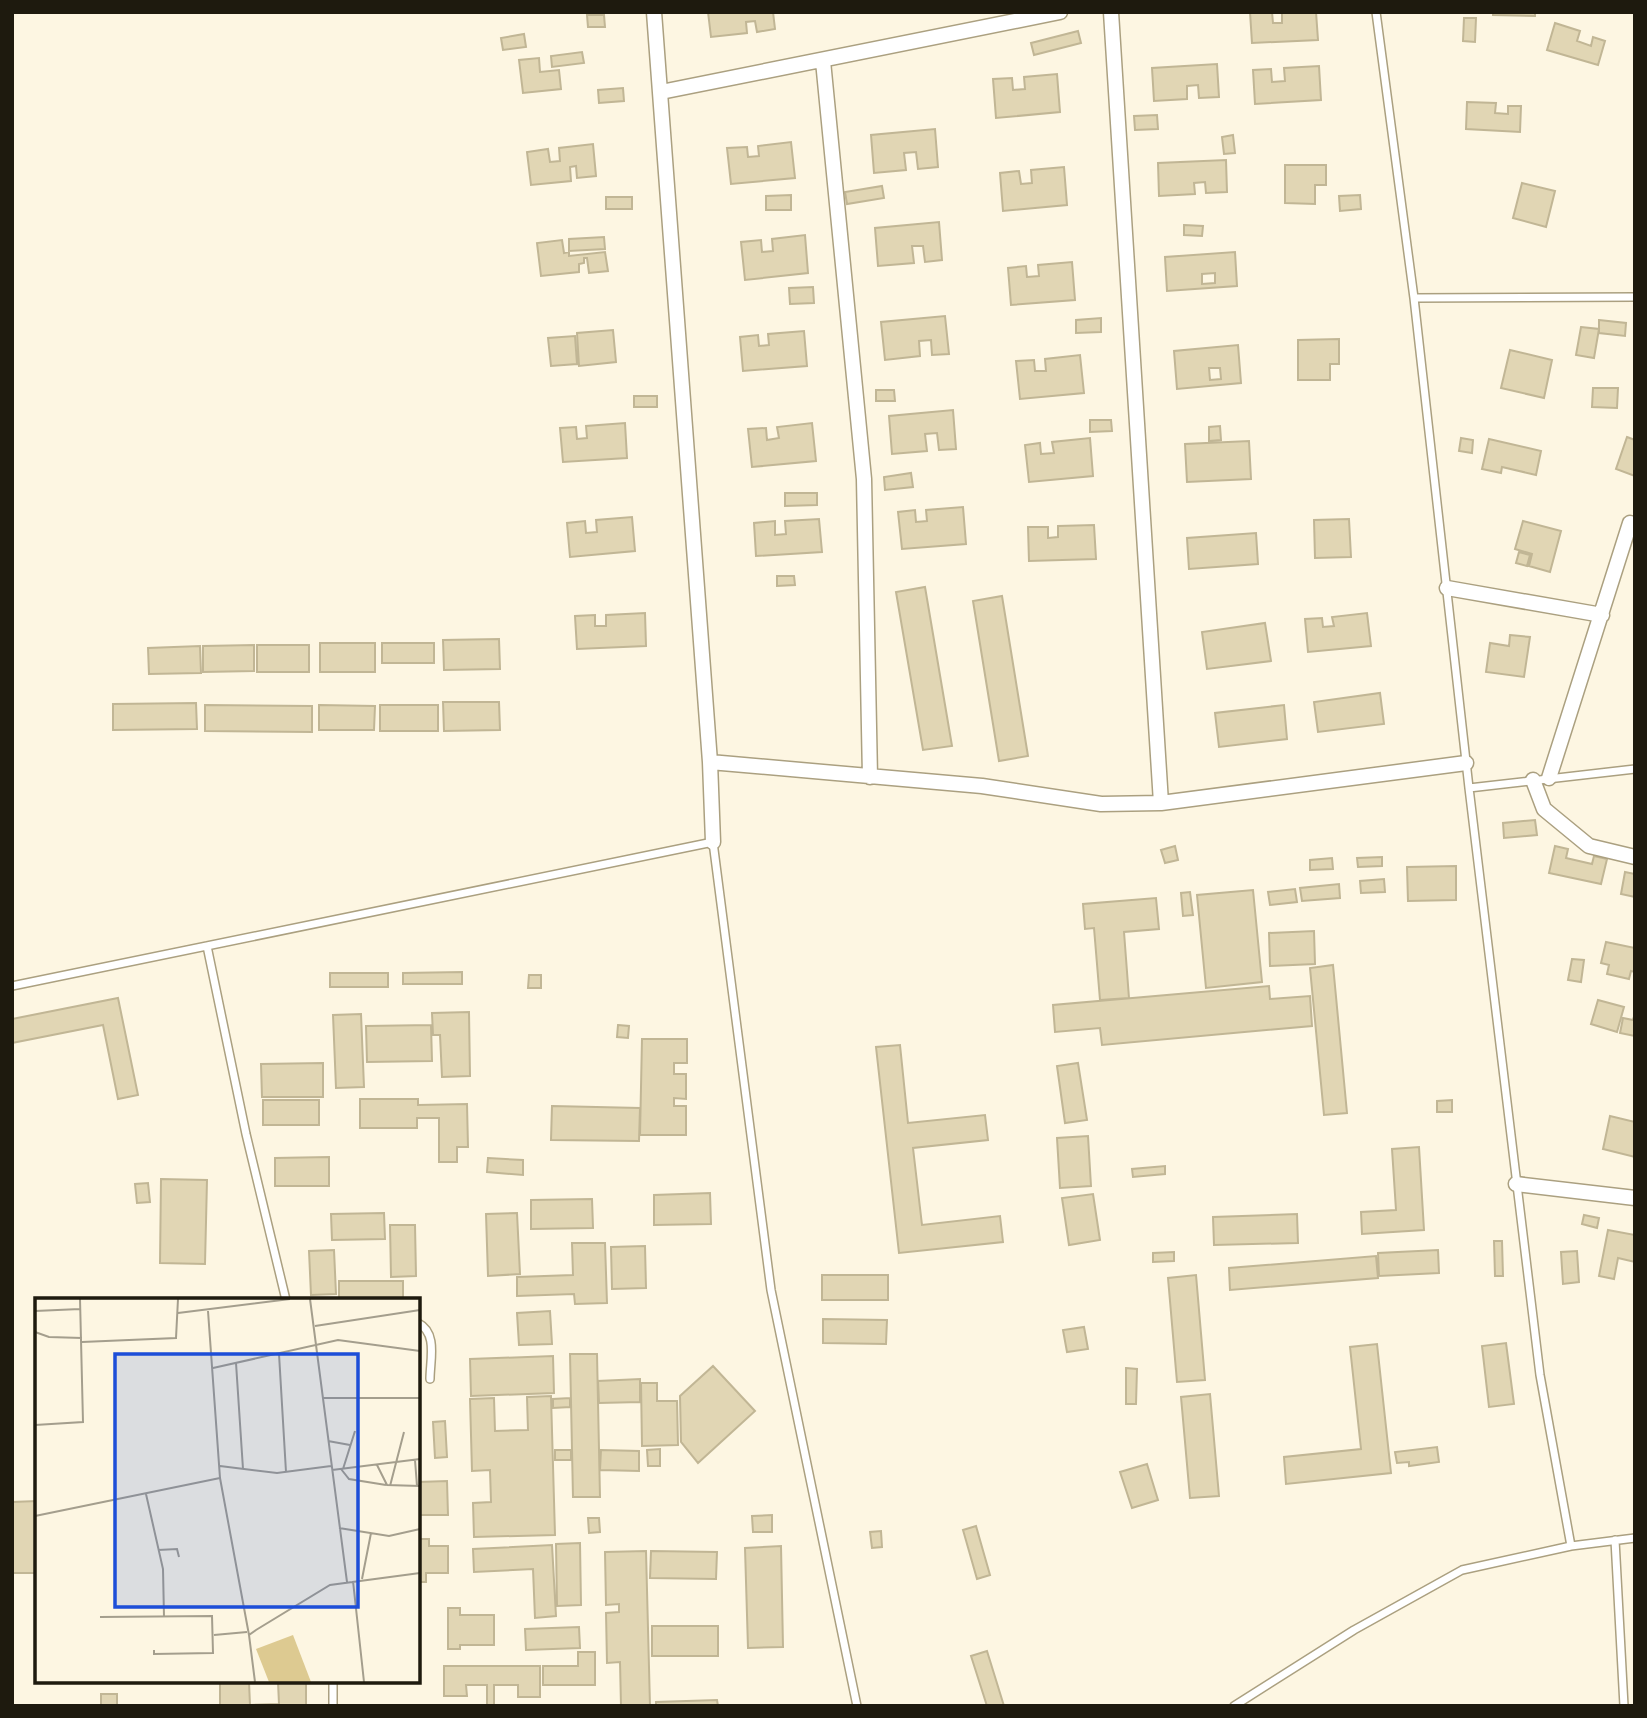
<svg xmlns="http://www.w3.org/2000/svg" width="1647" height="1718" font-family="Literata,serif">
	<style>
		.building { fill: #e1d6b4; stroke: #c1b695; stroke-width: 2; fill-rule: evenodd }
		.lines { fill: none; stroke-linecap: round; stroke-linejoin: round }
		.service-casing { stroke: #aba080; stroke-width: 10 }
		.minor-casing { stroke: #aba080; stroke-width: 17 }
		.service { stroke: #fff; stroke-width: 7 }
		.minor { stroke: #fff; stroke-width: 14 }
		.inset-road { fill: none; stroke: #a49e8d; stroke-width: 2 }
		.view { fill: #1d4ed8; fill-opacity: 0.15; stroke: #1d4ed8; stroke-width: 3.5 }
		.inset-edge { fill: none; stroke: #1e1a0e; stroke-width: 3.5 }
	</style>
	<rect width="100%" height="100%" fill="#fdf6e2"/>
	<path class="building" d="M708,12h65l2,17 -18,3 -2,-11 -9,1 1,11 -36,4z
		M1250,12h22l1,11h9v-11h34l2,28 -66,3z
		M1493,12h42v4l-42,-1z
		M587,15h17l1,12h-17z
		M1464,18h12l-1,24 -12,-1z
		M1555,23l25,8 -3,10 14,5 2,-9 12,4 -7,24 -51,-15z
		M1078,31l3,12 -47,12 -3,-12z
		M524,34l2,13 -23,3 -2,-12z
		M582,52l2,11 -32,4 -1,-11z
		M539,58l1,14 19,-2 2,19 -38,4 -4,-33z
		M1217,64l2,33 -20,1 -1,-13 -11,1v13l-33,2 -2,-33z
		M1319,66l2,34 -66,4 -2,-34 18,-1 1,13 13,-1 -1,-13z
		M1057,74l3,38 -64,6 -3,-39 19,-1 1,12 12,-1 -1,-12z
		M623,88l1,13 -25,2 -1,-13z
		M1467,102l29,1 -1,10 13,1v-8h13l-1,26 -54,-3z
		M1157,115l1,14 -23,1 -1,-14z
		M935,129l3,38 -20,2 -2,-17 -12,1 2,17 -32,3 -3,-38z
		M1233,135l2,18 -11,1 -2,-17z
		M791,142l4,36 -64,6 -4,-36 20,-1 1,10 11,-1 -1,-10z
		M593,144l3,32 -19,2 -1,-12 -6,1 1,14 -40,4 -4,-33 21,-3 2,13 10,-1 -1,-13z
		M1226,160l1,32 -21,1 -1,-11 -11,1 1,11 -36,2 -1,-33z
		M1285,165h41v20h-11v19l-30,-1z
		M1064,167l3,38 -64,6 -3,-38 19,-2 2,13 11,-1 -1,-13z
		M1522,183l33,8 -9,36 -33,-9z
		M882,186l2,12 -37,6 -2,-12z
		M791,195v15h-25v-14z
		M1360,195l1,14 -21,2 -1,-15z
		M606,197h26v12h-26z
		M939,222l3,38 -17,2 -2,-16h-11l2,17 -36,3 -3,-38z
		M1184,225l19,1 -1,10 -18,-1z
		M805,235l3,38 -63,7 -4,-38 20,-2 1,12 11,-1 -1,-12z
		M604,237l1,12 -36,2v-12z
		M562,240l2,13 5,-1v4l36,-4 3,19 -19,2 -2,-15h-3v5l-5,1v8l-38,4 -4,-33z
		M1235,252l2,34 -70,5 -2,-34zM1215,273v10l-13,1v-10z
		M1072,262l3,38 -64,5 -3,-37 18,-2 1,11 12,-1 -1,-11z
		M813,287l1,16 -24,1 -1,-16z
		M945,316l4,38 -17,1 -1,-15 -12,1 1,15 -35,4 -4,-38z
		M1101,318v14l-25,1v-13z
		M1599,320l27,3 -1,13 -26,-3z
		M1581,327l18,2 -5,29 -18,-3z
		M613,330l3,32 -37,4 -2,-33z
		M804,331l3,35 -64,5 -3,-34 18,-2 1,11 10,-1 -1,-11z
		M575,336l2,28 -26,2 -3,-28z
		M1339,339v25h-9v16h-32v-40z
		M1238,345l3,38 -64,6 -3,-38zM1209,368h11l1,11 -11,1z
		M1510,350l42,10 -8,38 -43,-10z
		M1080,355l4,38 -64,6 -4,-38 18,-1 1,11h11l-1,-12z
		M1593,388h25l-1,20 -25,-1z
		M876,390h18l1,11h-19z
		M634,396h23v11h-23z
		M953,410l3,39 -17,1 -2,-17 -12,1 2,17 -35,3 -3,-38z
		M1090,420h21l1,11 -22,1z
		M625,423l2,35 -64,4 -3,-34 16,-1 1,12 10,-1 -1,-12z
		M812,423l4,38 -64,6 -4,-38 18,-1 1,12 12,-2 -2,-11z
		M1220,426l1,14 -12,1v-14z
		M1627,437l8,3v36l-19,-7z
		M1090,438l3,38 -64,6 -4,-37 15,-2 1,11 13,-1 -2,-11z
		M1461,438l12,2 -1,13 -13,-2z
		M1489,439l52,12 -5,24 -34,-8 -1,6 -19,-4z
		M1249,441l2,38 -64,3 -2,-38z
		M911,473l2,14 -28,3 -1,-13z
		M785,493h32v12l-32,1z
		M963,507l3,37 -64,5 -4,-37 17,-2 1,12 11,-1 -1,-11z
		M632,517l3,34 -65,6 -3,-34 18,-2 1,12 11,-1 -1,-12z
		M819,519l3,33 -66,4 -2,-33 21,-2v14l11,-1 -1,-13z
		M1349,519l2,38 -36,1 -1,-38z
		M1523,521l38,10 -11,41 -21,-6 3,-12 -17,-5z
		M1094,525l2,34 -67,2 -1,-34h20v11l10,-1v-11z
		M1256,533l2,31 -69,5 -2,-31z
		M1519,552l11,3 -3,11 -11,-3z
		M777,576h17l1,9 -18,1z
		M925,587l27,159 -29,4 -27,-158z
		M1002,596l26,160 -29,5 -26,-160z
		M645,613l1,33 -69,3 -2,-33 20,-1v11h11v-11z
		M1367,613l4,33 -63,6 -3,-33 17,-1 1,9 11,-1 -2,-9z
		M1265,623l6,38 -64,8 -5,-37z
		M1510,635l20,2 -6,40 -38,-5 4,-29 19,3z
		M499,639l1,30 -56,1 -1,-30z
		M320,643h55v29h-55z
		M382,643h52v20h-52z
		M254,645v26l-51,1v-26z
		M257,645h52v27h-52z
		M200,646l1,27 -52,1 -1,-26z
		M1380,693l4,31 -66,8 -4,-30z
		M443,702h56l1,28 -56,1z
		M196,703l1,26 -84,1v-26z
		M205,705l107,1v26l-107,-1z
		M319,705l56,1 -1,24h-55z
		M380,705h58v26h-58z
		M1284,705l3,34 -68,8 -4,-34z
		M1535,820l2,15 -33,3 -1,-15z
		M1175,846l3,14 -13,3 -4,-13z
		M1555,846l13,3 -2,9 26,6 2,-8 13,3 -6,25 -52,-11z
		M1382,857v9l-24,1 -1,-9z
		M1332,858l1,11 -23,1v-10z
		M1456,866v34l-48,1 -1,-34z
		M1625,872l10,2v23l-14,-3z
		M1384,879l1,13 -24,1 -1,-12z
		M1339,884l1,14 -38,3 -2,-13z
		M1295,889l2,13 -27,3 -2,-13z
		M1253,890l9,92 -56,6 -9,-93z
		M1190,892l3,23 -10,1 -2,-23z
		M1156,898l3,31 -35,3 5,66 -29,2 -6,-72 -9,1 -2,-25z
		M1314,931l1,33 -45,2 -1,-33z
		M1606,942l29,6v24l-4,-1 -2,8 -22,-5 2,-9 -8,-2z
		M1572,959l12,1 -3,22 -13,-2z
		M1333,965l14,148 -23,2 -14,-147z
		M462,972v12h-59v-11z
		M330,973h58v14h-58z
		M529,975h12v13h-13z
		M1269,986l1,13 40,-3 2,30 -210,19 -2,-17 -45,4 -2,-27z
		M118,998l20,97 -20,4 -15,-74 -91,18v-24z
		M1598,1000l26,7 -7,25 -26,-8z
		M469,1012l1,64 -28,1 -2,-42h-7l-1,-22z
		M1635,1013v23l-15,-3 3,-15 10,2z
		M361,1014l3,73 -28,1 -3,-73z
		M431,1025l1,36 -65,1 -1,-36z
		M618,1025l11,1 -1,12 -11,-1z
		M642,1039h45v24h-13v11h12v25l-12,-1v8h12v29h-46z
		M900,1045l8,78 77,-8 3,25 -75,8 9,77 78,-9 3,26 -104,11 -23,-206z
		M323,1063v34h-61l-1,-33z
		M1078,1063l9,57 -22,3 -8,-57z
		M360,1099h58v6l49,-1 1,43h-11v15h-18v-44h-22v10h-57z
		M263,1100h56v25h-56z
		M1452,1100v12h-15v-11z
		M552,1106l88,2 -1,33 -88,-1z
		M1610,1116l25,6v35l-32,-8z
		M1088,1136l3,50 -31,2 -3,-50z
		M1419,1147l5,83 -62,4 -1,-22 35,-2 -4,-61z
		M329,1157v29h-54v-28z
		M488,1158l35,2v15l-36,-3z
		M1165,1166v8l-32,3 -1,-8z
		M161,1179l46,1 -2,84 -45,-1z
		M148,1183l2,19 -13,1 -2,-19z
		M710,1193l1,31 -57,1v-30z
		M1093,1194l7,46 -31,5 -7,-47z
		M592,1199l1,29 -62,1v-29z
		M384,1213l1,26 -53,1 -1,-26z
		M517,1213l3,61 -32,2 -2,-62z
		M1297,1214l1,29 -84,2 -1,-28z
		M1584,1215l15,3 -2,10 -15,-4z
		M390,1225h25l1,51 -25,1z
		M1608,1230l27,5v27l-17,-4 -4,21 -15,-3z
		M1494,1241h8l1,35h-8z
		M572,1243h33l2,60 -32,1 -1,-10 -57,2v-19l56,-2z
		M645,1246l1,42 -34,1 -1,-42z
		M334,1250l2,44 -25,1 -2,-44z
		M1438,1250l1,23 -60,3 -1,-23z
		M1577,1251l2,31 -16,2 -2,-32z
		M1174,1252v9l-21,1v-9z
		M1376,1256l2,22 -148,12 -1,-22z
		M822,1275h66v25h-66z
		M1196,1275l9,105 -28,2 -9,-104z
		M339,1281h64v19h-64z
		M550,1311l2,33 -33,1 -2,-32z
		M823,1319l64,1 -1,24 -63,-1z
		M1084,1327l4,22 -21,3 -4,-22z
		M1506,1343l8,61 -25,3 -7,-61z
		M1377,1344l14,129 -105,11 -2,-27 77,-8 -11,-102z
		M570,1354h27l3,143h-27z
		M553,1356l1,37 -83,3 -1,-37z
		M713,1366l42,45 -57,52 -17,-21 -1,-46z
		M1126,1368l11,1 -1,35h-10z
		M640,1379v23l-41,1 -1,-22z
		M641,1383h16v18h20l1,44 -36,1z
		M1210,1394l9,102 -29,2 -9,-101z
		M551,1396l4,139 -81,2 -1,-34 18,-1 -1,-32 -18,1 -2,-72 24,-1 1,33 33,-1 -1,-33z
		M570,1398v9l-17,1v-9z
		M445,1421l2,36 -12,1 -2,-36z
		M1437,1447l2,15 -30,4v-4l-12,1 -2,-11z
		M660,1449v17h-12l-1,-16z
		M555,1450h16v10h-16z
		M601,1450l38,1v20l-39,-1z
		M1147,1464l11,36 -26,8 -12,-36z
		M447,1481l1,34h-30v-33z
		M37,1501v72h-25v-71z
		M772,1515v17h-19l-1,-16z
		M588,1518h11l1,14 -11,1z
		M976,1526l14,49 -13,4 -14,-49z
		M881,1531l1,16 -10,1 -2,-16z
		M418,1539h11v7h19v27h-22v9h-8z
		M580,1543l1,62 -24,1 -1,-62z
		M552,1545l4,71 -21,2 -2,-49 -59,3 -1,-23z
		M781,1546l2,101 -35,1 -3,-100z
		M646,1551l4,155h-29l-1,-44 -13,1 -1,-50 13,-1v-8l-13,1 -1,-53z
		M651,1551l66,1 -1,27 -66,-1z
		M448,1608h12v7h34v30h-34v4h-12z
		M652,1626h66v30h-66z
		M579,1627l1,21 -54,2 -1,-21z
		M987,1651l17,55h-17l-16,-50z
		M578,1652h17v33h-52v-19h35z
		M444,1666h96v31h-22v-12h-24v21h-7v-21h-21l1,11h-23z
		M249,1682l1,23 29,-1 -1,-22h28v24h-86v-23z
		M101,1694h16v12h-16z
		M717,1700l1,6h-62v-4z"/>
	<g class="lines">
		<g class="service-casing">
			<path id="service" d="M1376,12l38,286 55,490 71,587 31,171
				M1414,298l221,-1
				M1469,788l166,-19
				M207,946l39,188 40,166
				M12,986l701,-144 58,448 86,416
				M418,1323c20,10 12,37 12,56
				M1615,1540l9,166
				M333,1706v-25
				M1234,1706l120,-76 108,-60 109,-24 64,-8"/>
		</g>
		<g class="minor-casing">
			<path id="minor" d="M654,12l56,750 3,80
				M1111,12l50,791
				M823,61l41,418 6,298
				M661,92l399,-80
				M1447,588l155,27
				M710,762l272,24 119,18 60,-1 305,-40
				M1549,778l81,-255
				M1533,780l11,29 45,37 46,11
				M1516,1184l119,14"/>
		</g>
		<use href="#service" class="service"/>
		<use href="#minor" class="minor"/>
	</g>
	<g transform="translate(35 1298)">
		<rect width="385" height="385" fill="#fdf6e2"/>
		<path d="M258,337l18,47h-42l-13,-33z" fill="#ddca91"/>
		<path class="inset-road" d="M275,1l37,283M0,13l45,-2M173,13l12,167 29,157M143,15l112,-14M280,28l105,-16M0,34l14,5 33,1M47,44l94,-4 2,-39M244,56l7,118M201,65l7,106M178,70l125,-28 82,11M288,100h97M0,127l48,-3 -3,-123M293,143l22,4M380,162l2,26M342,167l10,20 33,1M185,168l57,7 54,-7M306,171l8,10 37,6M308,171l12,-38M297,172l88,-11M355,188l14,-54M111,196l17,75 1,48M0,218l185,-38M304,230l50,8 31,-7M123,252l19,-1 2,8M327,281l9,-46M318,283l11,101M65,319l112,-1 1,37 -59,1v-4M179,337l33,-3M220,384l-6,-47 7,-5 74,-45 90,-12"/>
		<path class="view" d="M80,56h243v253h-243z"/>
		<rect width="385" height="385" class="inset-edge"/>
	</g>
	<rect width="1647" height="1718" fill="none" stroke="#1e1a0e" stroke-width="28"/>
</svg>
